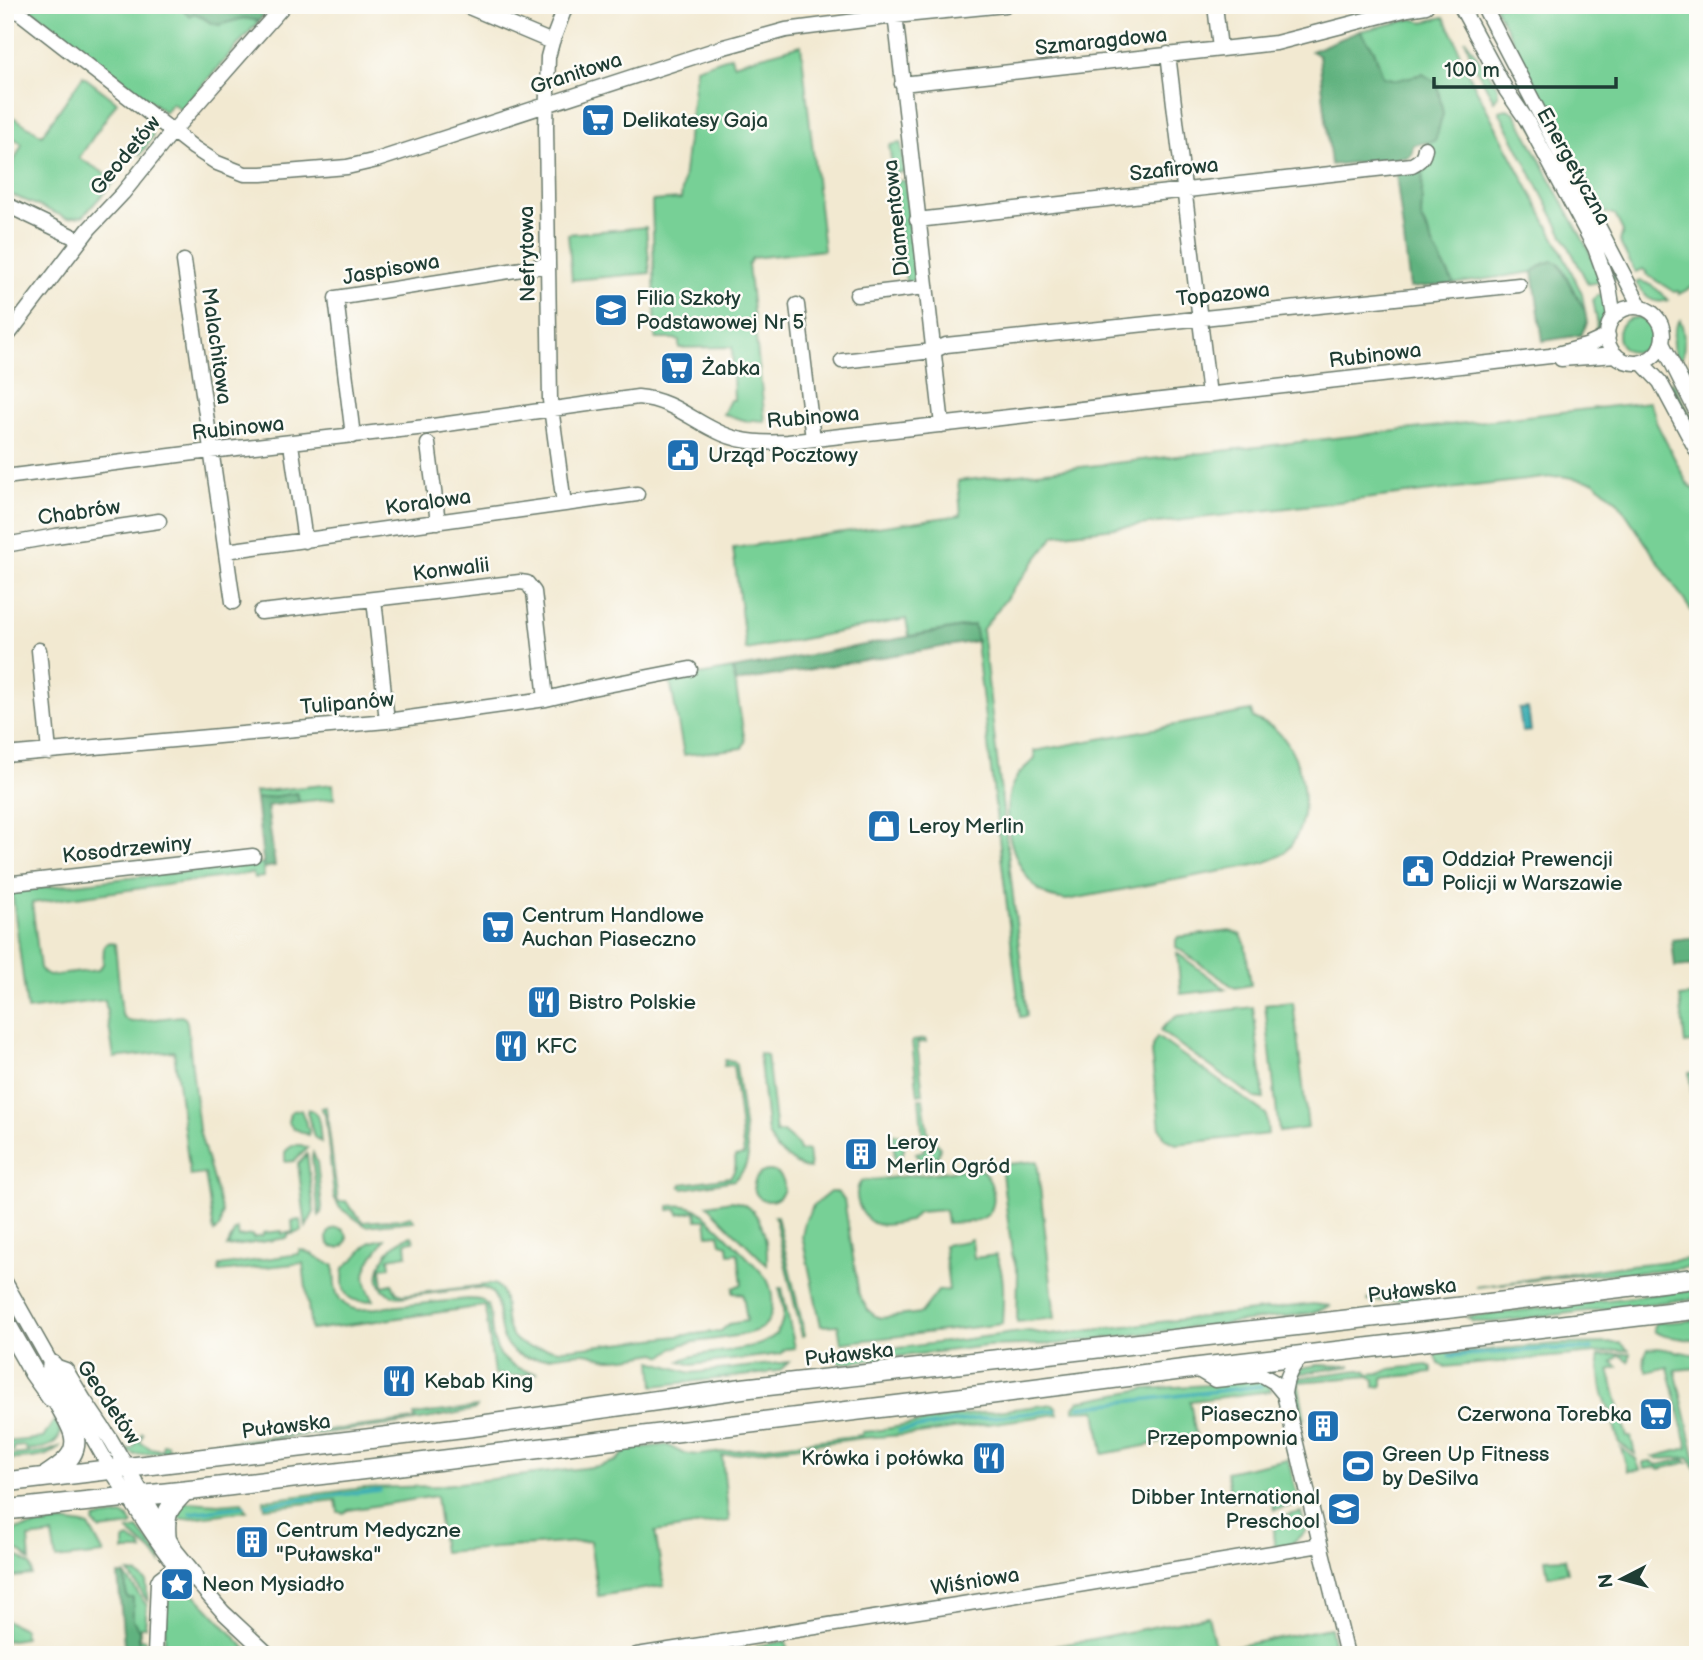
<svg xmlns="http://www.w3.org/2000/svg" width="1703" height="1660" font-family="'Balsamiq Sans',sans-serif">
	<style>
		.green { fill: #77d096; stroke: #4b8665; stroke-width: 2 }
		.forest { fill: #61b27f; stroke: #40785a; stroke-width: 2 }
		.water { fill: #3dafb4; stroke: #2e7674; stroke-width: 2 }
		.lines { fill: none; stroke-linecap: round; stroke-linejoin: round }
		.stream { stroke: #3dafb4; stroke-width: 3.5 }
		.minor-casing { stroke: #69796b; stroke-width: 17 }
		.major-casing { stroke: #69796b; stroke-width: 22 }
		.minor { stroke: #fff; stroke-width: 14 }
		.major { stroke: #fff; stroke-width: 19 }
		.labels { text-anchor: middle; stroke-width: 5; stroke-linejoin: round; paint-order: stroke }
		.street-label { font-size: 21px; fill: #1f3d34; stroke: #fdfcf7 }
		.poi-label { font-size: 21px; fill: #1f3d34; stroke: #fdfcf7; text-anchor: start }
	</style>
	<rect width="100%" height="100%" fill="#fdfcf7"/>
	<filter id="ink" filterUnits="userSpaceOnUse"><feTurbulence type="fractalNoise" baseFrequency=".0143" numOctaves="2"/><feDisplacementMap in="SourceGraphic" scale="14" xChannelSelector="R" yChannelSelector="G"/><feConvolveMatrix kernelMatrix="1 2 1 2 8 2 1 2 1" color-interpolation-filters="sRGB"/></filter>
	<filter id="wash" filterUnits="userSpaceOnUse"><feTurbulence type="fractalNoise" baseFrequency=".00686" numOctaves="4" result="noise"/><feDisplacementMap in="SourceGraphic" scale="28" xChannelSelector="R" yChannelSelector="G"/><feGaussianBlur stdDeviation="1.57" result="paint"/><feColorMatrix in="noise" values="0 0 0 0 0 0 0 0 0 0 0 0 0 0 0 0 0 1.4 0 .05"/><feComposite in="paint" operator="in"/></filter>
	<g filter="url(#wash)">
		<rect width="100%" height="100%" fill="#f2e9d1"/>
		<path class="green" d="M25,5h151l14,11 4,-3c7,2 13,9 20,10 8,1 15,-2 22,-4 8,-2 15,0 23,2l-78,89 -9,-7 -7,9z
			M1467,5h3l37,69 21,29 90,176h-5l-3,-7 1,-2 -8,-19 -98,-174z
			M1494,5h204v279l-19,10 -1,-3 -4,1 -28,-18 1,-1 -4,-4 -8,3 -14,-27 -1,-4 3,-10 -8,-16 -10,-2 -4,-5z
			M1444,17l11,21 8,26 99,188 20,42 3,17 -26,-48 -15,1 -11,8 -79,12 -20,-35 -13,-32 2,-51 8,-2 -4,-21 -4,-69 -26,6 -14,-3 -9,-27 -14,-19 53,-12 11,3z
			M1465,39l33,48v9l-4,5 -22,-41z
			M801,45l23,205 -72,8 -4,7 17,156 -13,-1 -1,2 -28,-8 7,-14h4l-2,-53 -53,1v-7l-4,-2h-19l-4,-138 29,-2 15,-131 35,-12 2,8z
			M83,76l34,26 -38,56 37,22 -33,36 -16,2 -62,-26v-11l17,-37 -17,-12v-14l3,-4 34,21z
			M1507,109l8,4 74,138 12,31 -13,2 -89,-173z
			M146,124l4,3 3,9 -13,19 -2,-2z
			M901,143l3,29 -11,1 -4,-28z
			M905,180l10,96 -4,6h-5l-12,-100z
			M646,227l4,46 -78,7 -4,-46z
			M1639,281c11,2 23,11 29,19 -16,6 -24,-5 -32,-17z
			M1604,294l2,16 -10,22 1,-11 -4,-22 4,-3z
			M1618 335a17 17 0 1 1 34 0a17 17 0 1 1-34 0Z
			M1680,320c5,11 6,32 -1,43 -8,-14 -9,-30 1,-43z
			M1698,326v58l-7,-15v-36l1,-3z
			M1672,381l26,48v8l-28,-53z
			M1649,402l5,10 2,10 31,61 11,10v128l-80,-119 -24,-20 -33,-6 -506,59 -73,95 45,386 -7,1 -46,-392 -65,11 -3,-17 -160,31 -13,-102 228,-33 -3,-34z
			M733,669l12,73 -3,6 -58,7 -14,-75z
			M1251,711l2,7c8,4 18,7 24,13 29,27 39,93 7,122 -7,6 -16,8 -24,11l-193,36c-7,-1 -15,-2 -21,-5 -33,-20 -51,-84 -30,-117 5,-8 12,-13 19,-19l-1,-8z
			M333,784l1,14 -35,4 -2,-9 -41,6 -1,-7z
			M263,863l1,14 -10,1 -1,-5 -221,30 8,65 4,5 5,3 49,-6 5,-6 1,-18 5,-4 6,2 7,71 5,5 5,2 49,-6 4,2 2,4 12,108 23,82 -2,15 -6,5 -9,-58 -15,2 -16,-125 -60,7 -9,-58 -78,10 -15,-119z
			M1231,931l10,4 4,8 6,42 -16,3 -59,-41v-7l2,-3z
			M1177,953l49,36 -45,5z
			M1698,995v47l-13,2 -5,-47z
			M1293,1002l15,126 -29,4 -14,-127z
			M1253,1007l11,92 -9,-1 -95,-67 6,-7 11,-8z
			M1157,1037l109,77 2,20 -92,10 -11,-6 -5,-10 -9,-75 2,-9z
			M925,1039l1,3 -9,1 6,51 -5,1 -6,-54z
			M759,1053l8,2 9,78 7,-1 14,12 2,7 9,-1 2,19 -6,-1 -8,-4 -20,-15 -8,-15z
			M725,1060l9,1 2,4 12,91c-2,11 -5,17 -14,24l-51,9 -3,-3 3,-2 47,-7c6,-6 6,-11 5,-20l9,-2 -11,-90 -9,1z
			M1698,1072v28l-5,1 -4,-28z
			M919,1099h4l6,44h8l3,5 -2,8 -11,4 -8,-2 -3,-5 8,-2z
			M326,1107l12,95 8,-1 5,8 13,13 36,-3 11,-3 3,5 -48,5 -26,-18 -6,-11 -9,-83 -4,-6z
			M308,1109c14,4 11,20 13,33l-7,-5 -7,-25z
			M301,1110l8,21 -1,4 -15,-7 -5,-6 2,-9 3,-2z
			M893,1134l7,1c7,8 5,22 -5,27z
			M292,1145h9l7,3 -14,13 -9,1v-10z
			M313,1153l4,9 5,45 -1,6 -2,3 -7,-58z
			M307,1154l7,58 -8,15 -8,-63z
			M1037,1161l18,157 -38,4 1,-49 -6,-19 -10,-81 2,-6 4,-3z
			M978,1168c15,7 22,38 8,48 -11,8 -27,6 -39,7l-2,-13 -27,2 -8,9c-10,1 -25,6 -34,3 -15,-4 -26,-32 -14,-43z
			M754 1186a15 15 0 1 1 30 0a15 15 0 1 1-30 0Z
			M830,1192h7l7,7 15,96 9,15 7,6 6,2 40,-5 17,-22 11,-1 -5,-45 23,-4 4,-2 1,2 2,17 22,-3c10,21 7,46 6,69l-161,19 -3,-18 -17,1 -19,-90 3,-15 8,-15z
			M731,1201c32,3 37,40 36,64l-60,-60z
			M669,1206c9,-1 18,-1 27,3 8,3 68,64 72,72 6,14 7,36 -5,46 -12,10 -62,13 -80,17l-9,4 -11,8 -7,-3c-12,2 -37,7 -48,6 -9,-2 -17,-6 -26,-6 -21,0 -46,11 -65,1 -32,-19 -4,-68 -41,-66l-76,9c-42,-6 -14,-57 12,-61l2,5 -8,1 1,13 -18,3 1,9 -9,1 2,18 9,-2 5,9 6,2 91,-11c20,10 1,43 26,59 12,8 25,2 38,7l163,-19 8,-7 18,-3 -4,-27 -10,-1v-5l9,-4 -4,-31 -9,1 -1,-9 -7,-2 -2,-9 -11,1 -2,-15h-9l-1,-9 -18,3 -1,-5 -8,1z
			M774,1216h3l28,119 -3,1 -26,-112 1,-1z
			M301,1220l1,11 -14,4v3l-61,9 8,-17 2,-1 2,8 13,-2 1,3 10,-2v-3l19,-2v3l11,-2 -1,-11z
			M327 1238a10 10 0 1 1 20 0a10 10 0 1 1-20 0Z
			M385,1239c-15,23 -30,33 -11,61 -27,5 -34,-6 -30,-32 4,-5 10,-8 14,-13 10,-12 11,-14 27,-16z
			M299,1250c14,1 22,12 35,15 0,21 0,40 24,45l110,-11c6,0 12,0 16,3 7,5 6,13 7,20 1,8 1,16 4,22 5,19 26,27 43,29l-25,3 -19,-2 -9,-68 -174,24 -8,-67 -84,9v-6l80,-12z
			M1698,1258v8l-39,5 -90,5 -93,11 155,-22z
			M779,1288h3l13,60 -10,1 -5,5 -88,11 -12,-4c28,-16 101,-1 103,-46 1,-9 -2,-19 -4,-27z
			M1698,1289v9l-203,24h-22l-6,-5z
			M1420,1294l1,6h-3l-50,1v-2l7,-2 3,2z
			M1313,1304l18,2 -19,7 -15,2 -239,29 -70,2 -145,17 -7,-2 -7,-4 200,-26 21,4z
			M1698,1320v21l-33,-5 -10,-4 -1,-4 2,-5z
			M1621,1343l7,7 -184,17 -5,-3 -5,-13 20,2 103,-9z
			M1658,1348l40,7v13l-23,2 23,99v6l-8,-18 -32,2 -5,-2 35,-9 -20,-81 -21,5c-4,-5 -3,-18 1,-23z
			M1630,1353l-1,9 -9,-7 -8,7 6,5 -9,3 12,45h-5c-17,-11 -15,-41 -18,-59z
			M652,1361l39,12 98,-11 -9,8 -7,2 -2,-1 -3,2 -114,13z
			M1317,1365l34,1 -55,8 6,-6z
			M1427,1365l5,2v6l-50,5v8l-8,1v-8l-5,-3 -71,6 7,37 -4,1 -8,-34 4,-8 62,-8 8,1 1,3 13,-1 9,-4z
			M1250,1380h10l10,7 1,4 -81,10 6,35 -93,18 -7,-44 -22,1v-4l5,-6 65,-12 64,-4z
			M1053,1404l3,3 2,7 -140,20 -56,4 -140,18 7,65 -74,11 9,54 -66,10 -8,-55 -147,11 -7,-56 -87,14 -5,3 -6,-1 -2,-12 -71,8 -1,-8 100,-12 71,-2 165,-20 16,-5 13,-12 38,-4 15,8 16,2 164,-20v-3l13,-1 74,-14z
			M477,1407l-1,2 -3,1 -74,14 -199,24 -65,7 -10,-5 8,-2 9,-15 1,1 -3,8 10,6 12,2 1,-6h4l1,5 247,-29 -1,-5z
			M55,1419l6,14c-7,16 -20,15 -35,17l-1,-4 -11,1v4l-7,1 -1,-10 37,-4z
			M1622,1419l5,18h4l4,17 -16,-11 -6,-22z
			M59,1447c-11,13 -37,11 -54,13v-4l43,-5z
			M1621,1448l15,11 4,11 -12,1z
			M1288,1459l11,45 -25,6 -5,-22 -20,4v4l-16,4 -7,-28z
			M1685,1459l3,3 -28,7 -4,-2 -12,2 -1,-6 8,-1 7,3z
			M189,1502l29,2 24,-2 5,9 -64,8 -8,-2 9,-14z
			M1301,1512l5,19 -15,13 -16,2 -2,-11 4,-17z
			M123,1515l4,2 6,7 -2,2 -31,4 -6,-7 1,-4 2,-1z
			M64,1522l25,4 15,28 -48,5 -4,-24 -24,3 2,23 -8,-8 -17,-8v-11l13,-5z
			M138,1529l22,27 1,3v4l-9,-11 -24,-21z
			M129,1538l12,8 2,5h-19v-11z
			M5,1550l16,8 10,8 1,9 -27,3z
			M1565,1558l3,14 -20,4 -3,-17z
			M129,1573l8,1 9,7 2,21z
			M125,1575l22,31 -2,21h-5v12l5,1 -1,15h-5v-25l-6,-9v-23h-5l-2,-6z
			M183,1583l5,4 64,68h-88l3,-67c5,3 13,0 16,-5z
			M1208,1616l8,34 114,-22 6,27h-333l64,-11z
			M5,1620l19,9 1,9 -20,3z
			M786,1641l2,14h-30l-2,-9z"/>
		<path class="forest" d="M176,5h96l-13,16 -15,-3 -25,7 -8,-2 -12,-8 -5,-2 -4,3z
			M1360,31l14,19 9,27 14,3 26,-6 14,9 6,31 -8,27 -22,4 -1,7 -3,5 -78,8 -12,-109 -8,-5z
			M1423,166l-2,51 14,32 19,35 -44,4 -14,-114z
			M1553,261l5,2 27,48 2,12 -6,12 -38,6 -10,-69 11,-8z
			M974,625l3,16 -242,41 -2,-13z
			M297,793l2,9 -32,4 8,60 -11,2 -8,-69z
			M1698,937v28l-23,2 -3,-27z
			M118,1575h7l1,17 2,6h5v22l6,10v25h-14z"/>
		<path class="water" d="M1528,708l3,23 -9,1 -3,-23z"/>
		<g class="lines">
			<path class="stream" d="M1449,1356l98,-7h45
				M1079,1407l182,-21
				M899,1431l69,-11 87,-10
				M266,1504l114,-14
				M191,1513l53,-7"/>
		</g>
	</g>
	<g filter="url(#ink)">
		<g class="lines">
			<g class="minor-casing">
				<path id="minor" d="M10,5l184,143 23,15 28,11h17l85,-7 30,-7 347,-113 62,-17 109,-14 110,-11
					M464,5l88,37
					M894,5l48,420
					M1215,5l5,44
					M1460,5l46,85 20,29 69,129 14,39 5,30
					M1483,5l158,303
					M1168,54l41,341
					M902,84l374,-41 132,-34 18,-3
					M5,204l75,36
					M917,220l495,-55c8,-4 12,-8 13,-17
					M184,261l49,341
					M857,295l68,-8
					M797,305l16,134
					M1607 335a28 28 0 1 1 56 0a28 28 0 1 1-56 0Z
					M5,339l84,-110 34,-36 50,-62 111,-126
					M1662,343l36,72
					M1561,359l55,-4
					M842,361l91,-10 13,-6 573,-60
					M1641,362l19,20 38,71
					M353,436l-17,-138 212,-33
					M428,444l10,78
					M292,451l13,90
					M5,477l205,-26 216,-24 212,-30c35,3 54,24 85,37 21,9 42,9 65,8l762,-86 36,-10 22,-10
					M564,504l-14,-104 -4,-274 2,-69 4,-15 14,-37
					M5,545l51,-9 103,-15
					M226,551l411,-57
					M374,599l13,122
					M261,612l259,-30 7,1 7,9 12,107
					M39,650l10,102
					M5,755l382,-34 159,-22 46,-11 98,-19
					M5,884l248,-28
					M5,1282l106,188c22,32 40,65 64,95
					M52,1365l14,5 18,30 27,40 65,111 18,22 3,9 26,30 46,43
					M1195,1368l20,12 47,-5 12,7 10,12 63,261
					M1284,1394c2,-17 7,-28 20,-39
					M155,1655l3,-73 2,-4 16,-12
					M637,1655l320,-50 363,-60"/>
			</g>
			<g class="major-casing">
				<path id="major" d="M5,1322l29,51 17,24
					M45,1477c8,-6 20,-12 26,-22 14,-22 -14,-46 -19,-67 -2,-8 -1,-16 0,-23
					M5,1482l471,-56 270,-38 714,-81 238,-29
					M5,1510l189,-20 798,-96 203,-26 503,-59
					M166,1536c-2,-24 3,-29 19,-45"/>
			</g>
			<use href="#minor" class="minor"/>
			<use href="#major" class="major"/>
		</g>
	</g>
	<defs>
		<g id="supermarket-square" transform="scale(1.75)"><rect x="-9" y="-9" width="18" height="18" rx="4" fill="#1f6fb2" stroke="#fdfcf7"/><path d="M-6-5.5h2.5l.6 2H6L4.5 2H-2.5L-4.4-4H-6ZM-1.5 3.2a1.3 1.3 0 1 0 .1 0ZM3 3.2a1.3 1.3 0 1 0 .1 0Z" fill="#fff"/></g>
		<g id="school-square" transform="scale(1.75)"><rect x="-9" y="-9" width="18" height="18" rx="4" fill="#1f6fb2" stroke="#fdfcf7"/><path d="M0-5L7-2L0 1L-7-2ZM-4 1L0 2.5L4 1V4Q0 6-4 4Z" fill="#fff"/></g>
		<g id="civic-square" transform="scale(1.75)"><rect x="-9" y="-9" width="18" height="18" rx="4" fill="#1f6fb2" stroke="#fdfcf7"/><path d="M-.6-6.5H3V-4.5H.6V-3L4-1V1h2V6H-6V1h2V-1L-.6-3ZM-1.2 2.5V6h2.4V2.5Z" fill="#fff"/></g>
		<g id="shop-square" transform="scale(1.75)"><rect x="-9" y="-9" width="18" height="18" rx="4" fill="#1f6fb2" stroke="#fdfcf7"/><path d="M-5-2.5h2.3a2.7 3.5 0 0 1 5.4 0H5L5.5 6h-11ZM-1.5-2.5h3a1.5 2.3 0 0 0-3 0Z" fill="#fff"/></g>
		<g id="restaurant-square" transform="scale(1.75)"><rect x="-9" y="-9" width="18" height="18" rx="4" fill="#1f6fb2" stroke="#fdfcf7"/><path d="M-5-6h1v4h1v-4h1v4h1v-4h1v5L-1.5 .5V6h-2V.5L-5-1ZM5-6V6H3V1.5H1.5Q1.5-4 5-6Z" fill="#fff"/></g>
		<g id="building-square" transform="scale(1.75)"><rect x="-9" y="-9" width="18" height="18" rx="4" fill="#1f6fb2" stroke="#fdfcf7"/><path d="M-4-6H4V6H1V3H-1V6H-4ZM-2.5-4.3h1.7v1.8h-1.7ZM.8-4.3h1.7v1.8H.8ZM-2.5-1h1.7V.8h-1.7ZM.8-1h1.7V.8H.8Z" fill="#fff"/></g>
		<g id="stadium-square" transform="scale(1.75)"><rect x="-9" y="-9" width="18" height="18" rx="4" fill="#1f6fb2" stroke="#fdfcf7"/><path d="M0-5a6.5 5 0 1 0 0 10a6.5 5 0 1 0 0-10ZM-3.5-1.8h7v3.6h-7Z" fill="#fff"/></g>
		<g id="sight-square" transform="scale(1.75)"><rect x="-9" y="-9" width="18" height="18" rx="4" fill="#1f6fb2" stroke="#fdfcf7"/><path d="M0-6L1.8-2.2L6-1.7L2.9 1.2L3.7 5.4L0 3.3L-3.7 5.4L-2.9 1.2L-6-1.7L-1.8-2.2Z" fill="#fff"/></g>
	</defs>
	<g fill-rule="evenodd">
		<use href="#supermarket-square" x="598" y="120"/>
		<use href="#school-square" x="611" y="310"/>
		<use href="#supermarket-square" x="677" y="368"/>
		<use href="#civic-square" x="683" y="455"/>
		<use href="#shop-square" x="884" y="826"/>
		<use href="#civic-square" x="1418" y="871"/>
		<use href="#supermarket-square" x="498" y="927"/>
		<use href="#restaurant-square" x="544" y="1002"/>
		<use href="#restaurant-square" x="511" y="1046"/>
		<use href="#building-square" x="861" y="1154"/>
		<use href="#restaurant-square" x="399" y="1381"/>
		<use href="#supermarket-square" x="1656" y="1414"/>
		<use href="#building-square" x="1323" y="1426"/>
		<use href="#restaurant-square" x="989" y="1458"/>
		<use href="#stadium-square" x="1358" y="1466"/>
		<use href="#school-square" x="1344" y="1509"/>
		<use href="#building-square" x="252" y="1542"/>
		<use href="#sight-square" x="177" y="1584"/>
	</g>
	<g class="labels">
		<g class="street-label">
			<text transform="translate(1101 41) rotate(-6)" y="7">Szmaragdowa</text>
			<text transform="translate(576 73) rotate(-18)" y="7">Granitowa</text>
			<text transform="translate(125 155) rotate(-50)" y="7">Geodetów</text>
			<text transform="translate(1574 166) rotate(61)" y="7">Energetyczna</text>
			<text transform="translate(1174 169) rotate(-6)" y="7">Szafirowa</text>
			<text transform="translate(896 218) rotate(-96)" y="7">Diamentowa</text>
			<text transform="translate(527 254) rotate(-91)" y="7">Nefrytowa</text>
			<text transform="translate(391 269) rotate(-10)" y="7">Jaspisowa</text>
			<text transform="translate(1223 294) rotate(-6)" y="7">Topazowa</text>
			<text transform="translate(217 346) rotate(82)" y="7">Malachitowa</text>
			<text transform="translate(1375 355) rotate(-7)" y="7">Rubinowa</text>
			<text transform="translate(813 417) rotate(-5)" y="7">Rubinowa</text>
			<text transform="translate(238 428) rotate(-6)" y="7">Rubinowa</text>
			<text transform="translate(428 502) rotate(-8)" y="7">Koralowa</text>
			<text transform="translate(79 512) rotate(-8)" y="7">Chabrów</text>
			<text transform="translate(451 569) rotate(-7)" y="7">Konwalii</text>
			<text transform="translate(347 703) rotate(-5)" y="7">Tulipanów</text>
			<text transform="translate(127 849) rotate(-6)" y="7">Kosodrzewiny</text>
			<text transform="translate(1412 1290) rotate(-7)" y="7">Puławska</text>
			<text transform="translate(849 1354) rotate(-6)" y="7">Puławska</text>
			<text transform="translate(109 1402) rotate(56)" y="7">Geodetów</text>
			<text transform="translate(286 1426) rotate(-7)" y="7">Puławska</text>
			<text transform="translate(975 1581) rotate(-9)" y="7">Wiśniowa</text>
		</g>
		<g class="poi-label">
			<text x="622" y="127">Delikatesy Gaja</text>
			<text x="636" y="305">Filia Szkoły<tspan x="636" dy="24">Podstawowej Nr 5</tspan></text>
			<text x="702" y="375">Żabka</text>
			<text x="708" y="462">Urząd Pocztowy</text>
			<text x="908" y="833">Leroy Merlin</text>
			<text x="1442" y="866">Oddział Prewencji<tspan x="1442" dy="24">Policji w Warszawie</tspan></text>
			<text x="522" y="922">Centrum Handlowe<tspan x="522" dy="24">Auchan Piaseczno</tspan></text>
			<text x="568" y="1009">Bistro Polskie</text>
			<text x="536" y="1053">KFC</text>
			<text x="886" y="1149">Leroy<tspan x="886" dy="24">Merlin Ogród</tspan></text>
			<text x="424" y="1388">Kebab King</text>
			<text x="1298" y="1421" text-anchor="end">Piaseczno<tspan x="1298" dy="24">Przepompownia</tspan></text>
			<text x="1632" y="1421" text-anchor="end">Czerwona Torebka</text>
			<text x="1382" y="1461">Green Up Fitness<tspan x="1382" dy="24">by DeSilva</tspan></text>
			<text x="964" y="1465" text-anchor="end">Krówka i połówka</text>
			<text x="1320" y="1504" text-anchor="end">Dibber International<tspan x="1320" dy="24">Preschool</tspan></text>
			<text x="276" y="1537">Centrum Medyczne<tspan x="276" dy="24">"Puławska"</tspan></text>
			<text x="202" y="1591">Neon Mysiadło</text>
		</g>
	</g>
	<rect width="1703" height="1660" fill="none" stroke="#fdfcf7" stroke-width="28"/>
	<g transform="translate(1622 1579) rotate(264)" stroke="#fdfcf7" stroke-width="5" paint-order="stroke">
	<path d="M0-5L12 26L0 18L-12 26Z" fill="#1f3d34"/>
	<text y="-10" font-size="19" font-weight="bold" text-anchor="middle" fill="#1f3d34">N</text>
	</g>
	<path d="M1434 77v10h182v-10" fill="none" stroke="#1f3d34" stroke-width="3.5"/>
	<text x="1444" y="77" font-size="21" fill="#1f3d34" stroke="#fdfcf7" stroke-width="5" paint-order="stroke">100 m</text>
</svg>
